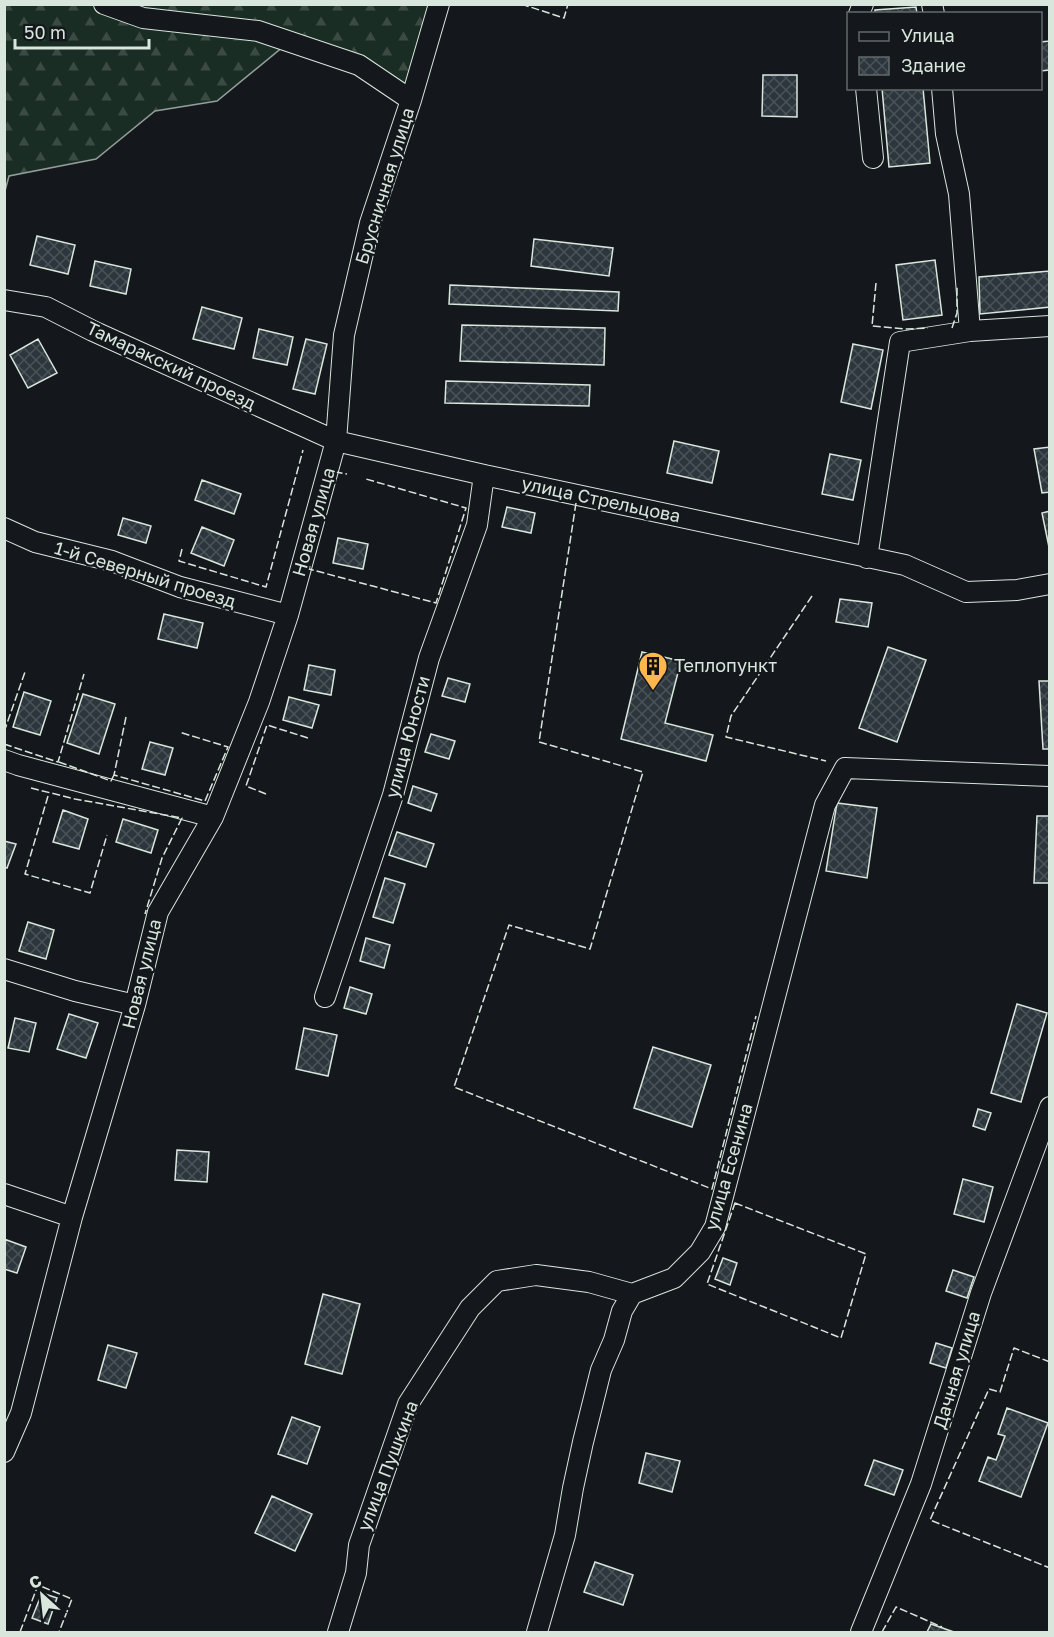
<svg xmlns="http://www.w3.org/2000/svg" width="1054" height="1637" font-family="'Golos Text',sans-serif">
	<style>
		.forest { fill: url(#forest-firs); stroke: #939e99; stroke-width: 1.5 }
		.building { fill: url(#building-cross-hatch); stroke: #d8e6dc; stroke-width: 1.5 }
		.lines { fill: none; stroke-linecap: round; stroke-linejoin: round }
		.minor-casing { stroke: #d8e6dc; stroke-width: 22 }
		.minor { stroke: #14181c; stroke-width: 20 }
		.fence { stroke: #d8e6dc; stroke-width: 1.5; stroke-dasharray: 8 3; stroke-linecap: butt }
		.labels { text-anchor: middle; stroke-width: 4.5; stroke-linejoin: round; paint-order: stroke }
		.street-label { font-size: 18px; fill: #d8e6dc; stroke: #14181c }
		.poi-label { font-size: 18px; fill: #d8e6dc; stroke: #14181c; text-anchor: start }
	</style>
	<defs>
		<pattern id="forest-firs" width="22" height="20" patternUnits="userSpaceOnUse" patternTransform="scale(1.5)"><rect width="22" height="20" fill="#1a2d24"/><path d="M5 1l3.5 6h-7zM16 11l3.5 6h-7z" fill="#3b4b43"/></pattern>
		<pattern id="building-cross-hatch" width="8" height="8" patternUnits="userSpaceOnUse" patternTransform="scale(1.5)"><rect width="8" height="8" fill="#2c363c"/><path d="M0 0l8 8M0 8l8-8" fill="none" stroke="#4a5358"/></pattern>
	</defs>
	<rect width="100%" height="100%" fill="#14181c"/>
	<path class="forest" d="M5,5h434l-28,95 -122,-58 -72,59 -62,10 -59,48 -87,17 -4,15z"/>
	<path class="building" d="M916,7l1,7h-42v-4z
		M1050,41v29l-10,1v-29z
		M763,75h34v42l-35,-1z
		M882,88h41l7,75 -41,4z
		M37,236l38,9 -7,29 -38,-9z
		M534,239l79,9 -4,28 -78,-10z
		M935,260l7,55 -39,5 -7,-55z
		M95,261l36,8 -5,25 -36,-8z
		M1050,271v36l-70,7 -1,-37z
		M450,285l169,7 -1,19 -169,-7z
		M202,307l40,11 -8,31 -41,-10z
		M462,325l143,3 -1,37 -144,-4z
		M259,329l34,8 -6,28 -34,-7z
		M38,339l19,34 -29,15 -18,-33z
		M306,339l21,5 -12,50 -22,-5z
		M853,344l30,6 -12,59 -30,-7z
		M446,381l144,4 -1,21 -144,-3z
		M674,441l45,10 -7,32 -45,-10z
		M1050,447v45l-8,1 -8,-44z
		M830,454l31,6 -8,40 -31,-6z
		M202,480l39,14 -7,20 -39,-14z
		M507,507l28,6 -4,20 -29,-6z
		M1050,511v41l-8,-39z
		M123,518l28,8 -5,17 -28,-8z
		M202,527l32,13 -10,26 -33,-13z
		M338,538l30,6 -5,25 -30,-6z
		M840,599l32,4 -4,24 -32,-5z
		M164,614l39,9 -6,25 -39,-9z
		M888,647l38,13 -29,82 -38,-14z
		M642,652l39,9 -16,62 48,12 -7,26 -85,-22z
		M309,665l26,5 -4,25 -27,-5z
		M448,678l22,6 -5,18 -23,-6z
		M1039,681h11v68h-7z
		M24,692l27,9 -11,34 -27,-8z
		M83,694l32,10 -16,50 -32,-11z
		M289,697l30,8 -7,23 -29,-8z
		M431,734l24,7 -6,18 -24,-7z
		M150,742l23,6 -8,27 -23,-6z
		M413,786l24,8 -6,17 -23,-8z
		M837,803l40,5 -10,70 -41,-7z
		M63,810l25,9 -9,30 -26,-7z
		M1037,816h13v67h-16z
		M123,819l35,11 -7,23 -35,-11z
		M397,832l37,12 -8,23 -37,-12z
		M4,841l12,3 -9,24 -3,-1z
		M385,878l20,6 -12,39 -20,-6z
		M28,922l26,8 -8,29 -27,-8z
		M366,938l24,7 -6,23 -24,-7z
		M350,987l22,7 -6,20 -22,-6z
		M1017,1004l30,9 -26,89 -30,-9z
		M69,1014l29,9 -12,35 -29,-9z
		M15,1018l21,5 -7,29 -21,-4z
		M304,1028l33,7 -9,41 -32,-7z
		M653,1047l58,18 -19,62 -58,-19z
		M978,1109l13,4 -6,17 -12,-4z
		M177,1150l32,2 -2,30 -32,-2z
		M963,1179l30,8 -9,35 -30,-8z
		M4,1239l22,8 -9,26 -13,-4z
		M723,1258l14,5 -7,22 -15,-6z
		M953,1270l21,7 -7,21 -21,-7z
		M323,1294l37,10 -18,70 -37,-10z
		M936,1343l16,5 -6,20 -16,-5z
		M108,1345l29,8 -11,35 -28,-8z
		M1007,1408l41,15 -27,74 -42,-16 9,-24 8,3 9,-24 -7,-2z
		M292,1417l28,10 -13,37 -29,-10z
		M646,1453l34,8 -8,31 -33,-9z
		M874,1460l29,10 -9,25 -29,-10z
		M272,1496l40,18 -17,37 -40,-18z
		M595,1562l38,13 -10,30 -39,-13z
		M42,1593l15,5 -9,26 -16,-6z
		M931,1624l23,8h-27z"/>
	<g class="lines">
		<g class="minor-casing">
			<path id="minor" d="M104,4l39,14 115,13 101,34 52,35
				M932,4l2,10
				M859,14l4,-10
				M866,88l7,70
				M942,88l4,46 13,60 11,137
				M4,300l42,7 47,24 243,110 148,34 421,90 61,27 51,-2 33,-6
				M4,528l31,14 77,19 68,26 108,28
				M867,558l33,-216 70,-11 80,-5
				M4,760l14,5 195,52
				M4,969l71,22 60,14
				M325,997l68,-202 36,-137 48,-133 7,-50
				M4,1194l68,23
				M4,1452l17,-39 51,-196 63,-212 23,-93 55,-95 46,-115 29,-87 48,-174 8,-106 26,-112 41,-123 28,-96
				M338,1632l18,-59 3,-28 49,-141 62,-96 27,-27 39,-6 53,7 43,12
				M537,1632l28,-97 8,-47 10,-46 18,-72 13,-30 8,-29 10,-17 42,-16 26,-26 15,-25 110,-422 20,-37 205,8
				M861,1632l60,-148 60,-191 69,-186"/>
		</g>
		<use href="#minor" class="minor"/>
		<path class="fence" d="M521,4l43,14 4,-14
			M876,283l-4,43 34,3 22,-1
			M952,328l5,-15v-27
			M335,473l1,-1 11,2
			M576,503l-37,239 104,30 -53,177 -81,-24 -55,162 258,102 44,-173
			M182,549l-3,12 87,26 37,-137
			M310,566l-1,3 127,34 30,-95 -100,-29
			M812,596l-81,120 -5,21 100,24
			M126,717l-12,58 91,26 23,-54 -49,-15
			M4,732l21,-60
			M4,744l54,18 26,-88
			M59,762l52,19 3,-6
			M31,788l44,11 107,19 -20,40 -17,56
			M266,794l-20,-8 21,-61 41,13
			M48,796l-23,78 65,19 17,-58
			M735,1203l131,51 -25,84 -134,-54z
			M1050,1362l-36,-14 -14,44 -11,-3 -59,131 120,48
			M20,1632l18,-47 34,14 -13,33
			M882,1632l14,-25 46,20"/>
	</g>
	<defs>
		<g id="building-pin" transform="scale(1.5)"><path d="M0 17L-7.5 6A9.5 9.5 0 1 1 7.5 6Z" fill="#ffb74d" stroke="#14181c"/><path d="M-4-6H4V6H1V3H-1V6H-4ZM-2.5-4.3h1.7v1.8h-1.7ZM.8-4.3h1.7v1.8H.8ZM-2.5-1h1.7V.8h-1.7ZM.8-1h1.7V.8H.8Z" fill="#111"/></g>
	</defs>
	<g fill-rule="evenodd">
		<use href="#building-pin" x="653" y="666"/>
	</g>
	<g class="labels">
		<g class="street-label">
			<text transform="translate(385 186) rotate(-73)" y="6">Брусничная улица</text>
			<text transform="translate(171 366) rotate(25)" y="6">Тамаракский проезд</text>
			<text transform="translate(601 500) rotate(12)" y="6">улица Стрельцова</text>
			<text transform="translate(314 522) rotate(-74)" y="6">Новая улица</text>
			<text transform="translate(145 575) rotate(17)" y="6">1-й Северный проезд</text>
			<text transform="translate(408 737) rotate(-75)" y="6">улица Юности</text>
			<text transform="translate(142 974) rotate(-76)" y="6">Новая улица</text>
			<text transform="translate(729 1167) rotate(-74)" y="6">улица Есенина</text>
			<text transform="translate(957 1370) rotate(-73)" y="6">Дачная улица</text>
			<text transform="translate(388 1466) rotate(-69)" y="6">улица Пушкина</text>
		</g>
		<g class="poi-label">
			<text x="674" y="672">Теплопункт</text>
		</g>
	</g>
	<rect width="1054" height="1637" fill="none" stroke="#d8e6dc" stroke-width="12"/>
	<rect x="847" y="12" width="195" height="78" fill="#14181c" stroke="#626a69" stroke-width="1.5"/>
	<rect x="859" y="32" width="30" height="9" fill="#14181c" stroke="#626a69" stroke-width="1.5"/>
	<text x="901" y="42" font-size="18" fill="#d8e6dc">Улица</text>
	<rect x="859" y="57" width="30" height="18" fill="url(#building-cross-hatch)" stroke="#626a69" stroke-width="1.5"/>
	<text x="901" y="72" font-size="18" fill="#d8e6dc">Здание</text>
	<g transform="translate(42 1595) rotate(333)" stroke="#14181c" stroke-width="4.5" paint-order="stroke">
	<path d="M0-4.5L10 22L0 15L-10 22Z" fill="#d8e6dc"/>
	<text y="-9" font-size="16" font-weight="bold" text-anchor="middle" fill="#d8e6dc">С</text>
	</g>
	<path d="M15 39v9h134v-9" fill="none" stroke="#d8e6dc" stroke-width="3"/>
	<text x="24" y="39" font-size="18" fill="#d8e6dc" stroke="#14181c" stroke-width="4.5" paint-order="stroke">50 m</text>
</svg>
